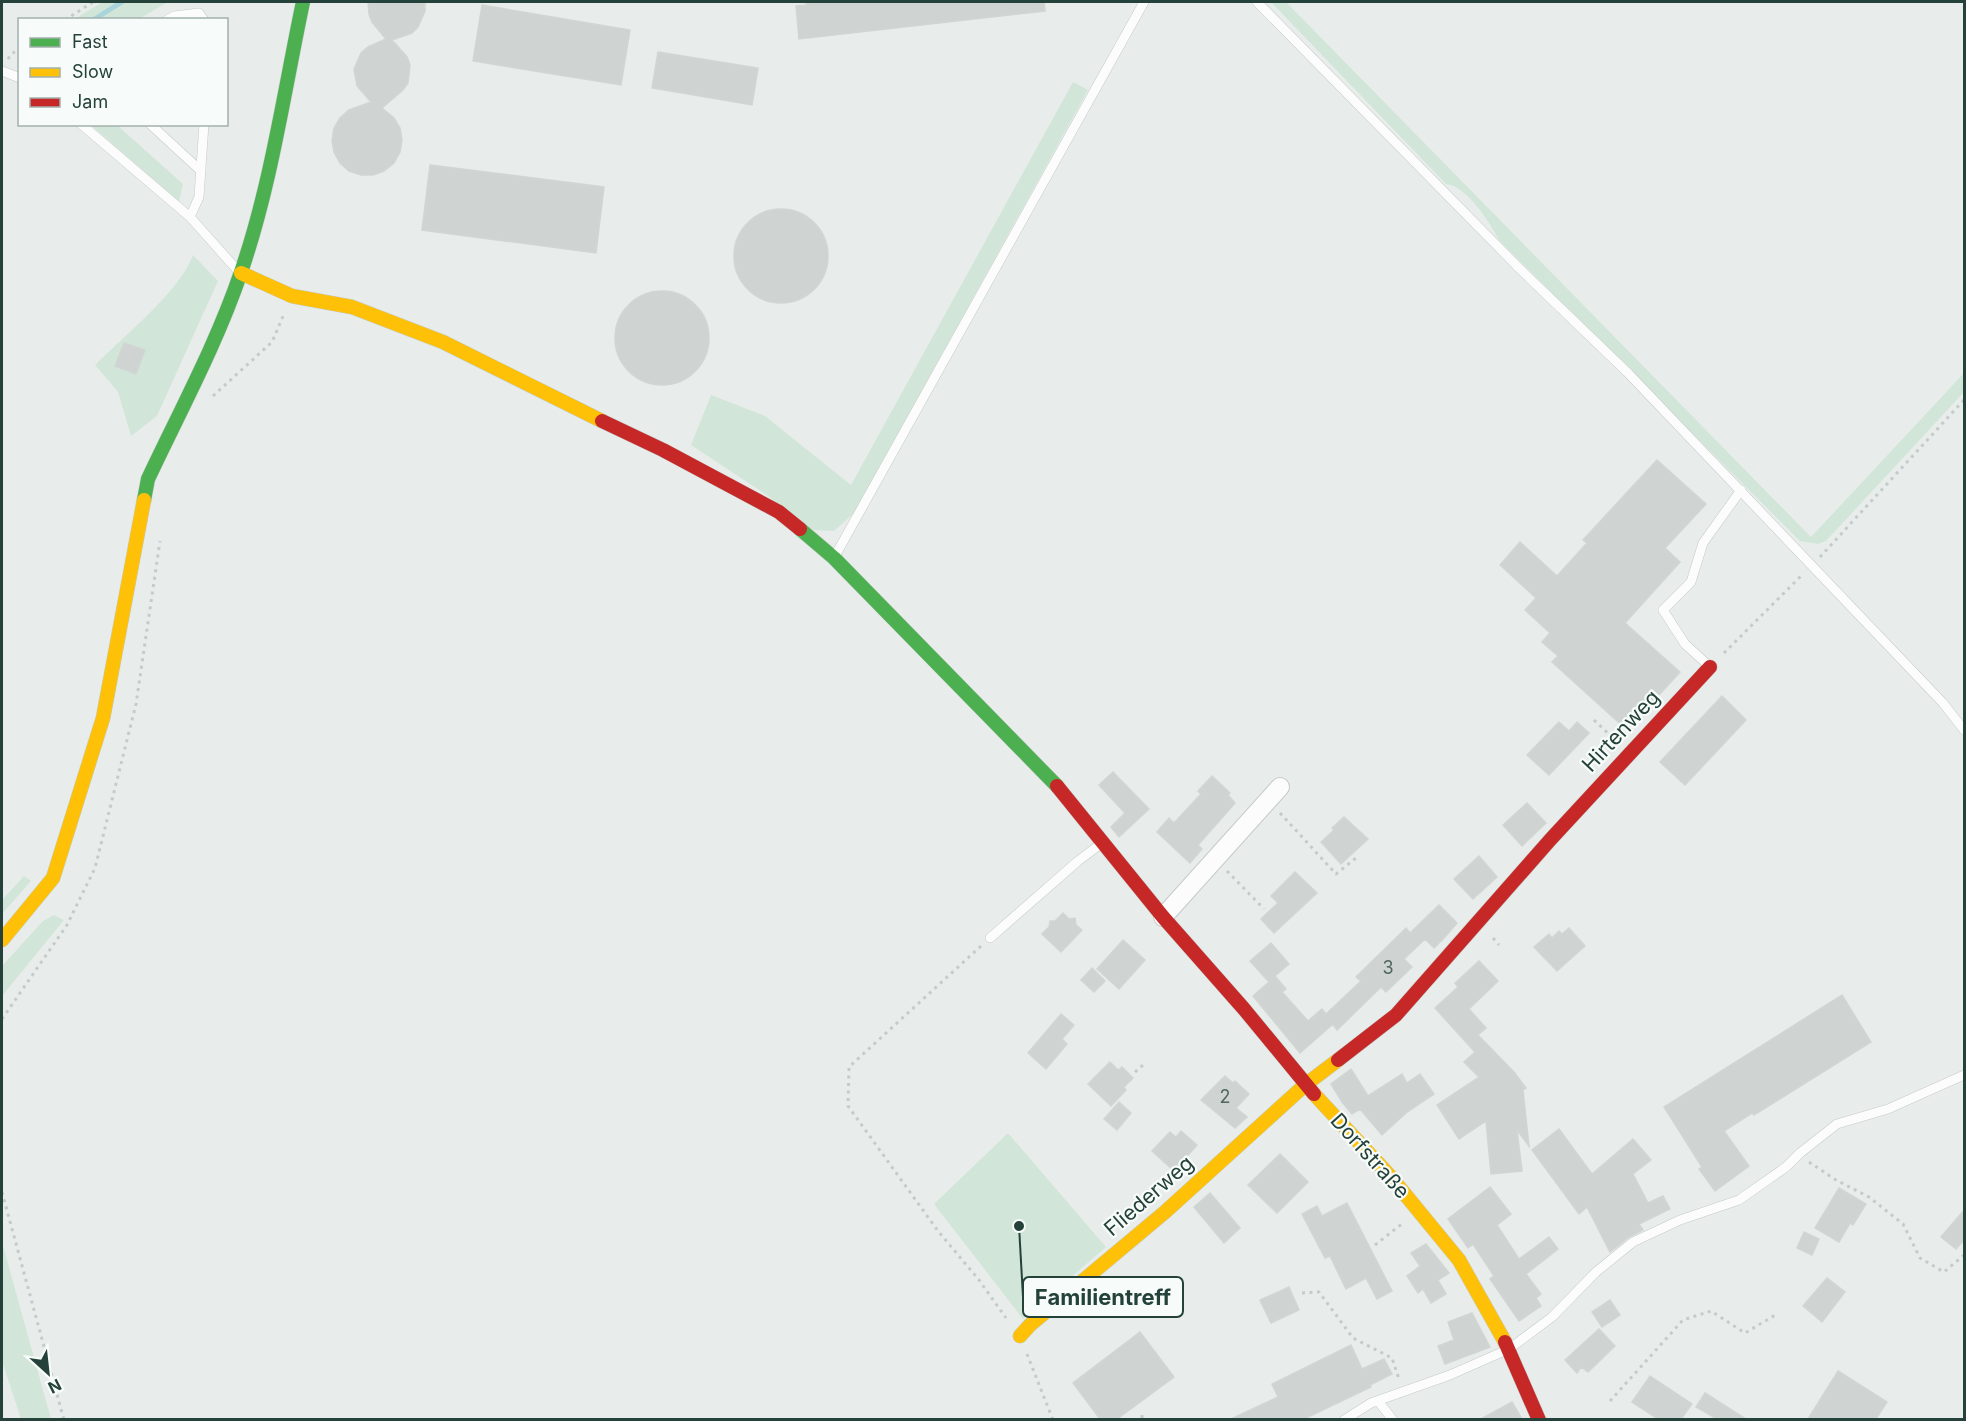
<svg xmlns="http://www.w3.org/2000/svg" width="1966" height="1421" font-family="Inter,sans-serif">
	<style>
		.green { fill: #d1e6d8 }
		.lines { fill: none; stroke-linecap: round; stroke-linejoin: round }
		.stream { stroke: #a9d4db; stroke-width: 5 }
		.building { fill: #cfd4d2; stroke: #d1d6d4; stroke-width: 1.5 }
		.lane-casing { stroke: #c5cac8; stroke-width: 10 }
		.street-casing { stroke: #c5cac8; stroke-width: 20 }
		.fast-casing { stroke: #c3cbc8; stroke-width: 15 }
		.slow-casing { stroke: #c3cbc8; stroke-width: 15 }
		.jam-casing { stroke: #c3cbc8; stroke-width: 15 }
		.path { stroke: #c3ccca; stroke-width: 3; stroke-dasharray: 3 4.5; stroke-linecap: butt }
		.lane { stroke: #fcfcfc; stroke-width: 9 }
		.street { stroke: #fcfcfc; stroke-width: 18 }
		.fast { stroke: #4caf50; stroke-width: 14 }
		.slow { stroke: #ffc107; stroke-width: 14 }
		.jam { stroke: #c62828; stroke-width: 14 }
		.labels { text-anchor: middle; stroke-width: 4.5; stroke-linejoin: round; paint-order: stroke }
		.number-label { font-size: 18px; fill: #506761 }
		.street-label { font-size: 21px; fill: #24423a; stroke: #f7fbf9 }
		.leader { fill: none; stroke: #24423a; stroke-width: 2 }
		.callout-dot { fill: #24423a; stroke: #f7fbf9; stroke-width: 2 }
		.callout { fill: #f7fbf9; stroke: #24423a; stroke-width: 2 }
		.callout-label { font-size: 22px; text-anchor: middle; font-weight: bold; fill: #24423a }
	</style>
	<rect width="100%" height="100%" fill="#e8edeb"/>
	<path class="green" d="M103,2h65l-29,17h-65z
		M1271,2h15l525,535 153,-164v19l-138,149 -8,3 -18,-3 -301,-301c-9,-17 -32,-54 -53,-56z
		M1073,82l15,8 -234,423 -20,18 -21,-1 -45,-34 -77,-51 20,-50 54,21 86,69z
		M91,125h26l66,59 -4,18z
		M193,255l25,26 -61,135 -26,20 -13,-44 -23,-27c27,-27 86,-75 98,-110z
		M24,876l7,5 -29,33v-14z
		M54,915l10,5 -62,76v-30l41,-45z
		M1008,1133l98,114 -83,72 -89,-115z
		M2,1242l49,177h-30l-19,-58z"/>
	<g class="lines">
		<path class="stream" d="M93,20l29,-18"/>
	</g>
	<path class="building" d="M368,2h57v9l-7,16 -6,6 -20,7 15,17 3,8 -2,18 -5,7 -21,18 12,10 6,10 2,12 -2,12 -6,11 -10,8 -11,4h-12l-12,-4 -9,-8 -6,-11 -2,-11 2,-13 6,-10 9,-8 22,-8 -14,-16 -3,-17 7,-16 7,-6 18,-8 -14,-17 -3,-8z
		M806,2h238l1,9 -246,28 -3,-33 10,-1z
		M482,5l148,25 -9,55 -148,-24z
		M658,52l100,16 -6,37 -100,-17z
		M430,165l174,22 -8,66 -174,-23z
		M734 256a47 47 0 1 1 94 0a47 47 0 1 1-94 0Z
		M615 338a47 47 0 1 1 94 0a47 47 0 1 1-94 0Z
		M124,343l21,7 -9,24 -21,-8z
		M1657,460l49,44 -41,44 15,14 -55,61 55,49 -53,58 -75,-68 6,-6 -16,-14 8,-9 -25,-23 11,-12 -36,-33 20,-23 37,34 30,-33 -4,-3z
		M1722,696l24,24 -61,65 -25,-23z
		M1559,722l10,9 8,-9 12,11 -40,42 -22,-20z
		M1113,772l36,37 -30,28 -8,-10 14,-14 -26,-28z
		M1212,776l18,17 -2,2 7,8 -37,42 4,4 -12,14 -33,-31 12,-14 5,5 27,-29 -3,-3z
		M1527,803l19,20 -24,23 -19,-21z
		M1344,817l24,22 -27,25 -20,-22 13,-12 -2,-2z
		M1479,856l18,21 -24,22 -19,-20z
		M1295,872l22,21 -43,40 -13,-14 17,-16 -7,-7z
		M1439,905l18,18 -13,15 -10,10 -9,-9 -21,20 8,8 -26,25 -5,-5 -44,43 -4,-6 -33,29 -47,-57 16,-14 -19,-21 21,-18 18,21 -14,12 11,13 -4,3 26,29 14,-12 4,5 35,-33 -5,-4 50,-49 4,5z
		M1063,913l6,6 6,-1 1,7 6,5 -21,22 -19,-18 7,-7 1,-6h5z
		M1569,928l16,18 -28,25 -23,-24 15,-13 3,4 7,-7 3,3z
		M1123,940l22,20 -26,29 -22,-20z
		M1479,961l19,20 -29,28 17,19 -8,7 36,37 12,16 -3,2 6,56 -12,-16 5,41 -31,3 -5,-53 -27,18 -22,-34 42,-28 -15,-15 11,-10 -40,-44 23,-21 -3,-4z
		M1092,968l13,13 -11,11 -13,-12z
		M1842,995l29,47 -117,73 -2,-2 -28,18 25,35 -34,25 -16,-22 3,-2 -38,-60z
		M1061,1014l13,11 -12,14 5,5 -21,25 -18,-16z
		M1110,1062l8,8 4,-3 11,11 -9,9 2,3 -15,16 -23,-22z
		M1351,1069l17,27 34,-22 5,9 13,-9 14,20 -28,19 -24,22 -22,-26 -8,5 -10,-12 -11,-18z
		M1225,1076l8,7 2,-2 14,13 -13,14 11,9 -12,11 -34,-28z
		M1119,1102l12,11 -14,17 -13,-11z
		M1559,1129l33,45 41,-35 18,21 -18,14 15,29 15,-7 7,13 -31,15 4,6 -14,7 -19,15 -23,-45 -8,7 -47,-64z
		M1181,1131l16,14 -23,26 -22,-20 18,-19 6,5z
		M1280,1154l28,28 -31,31 -29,-28z
		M1490,1187l21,27 -14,11 22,34 30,-22 9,12 -32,25 15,20 -5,4 5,8 -22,15 -29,-42 4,-3 -21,-32 -5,4 -20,-29z
		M1839,1188l27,16 -13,21 -3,-2 -11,19 -24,-14z
		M1210,1193l30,35 -16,15 -30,-36z
		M1347,1203l45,88 -15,8 -11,-21 -20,11 -16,-33 -5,2 -23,-44 15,-8 5,10z
		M1965,1209v30l-9,10 -15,-12z
		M1804,1232l15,7 -7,16 -15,-7z
		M1426,1244l23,29 -11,7 8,14 -15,9 -8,-14 -5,4 -11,-17 13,-10 -9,-13z
		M1827,1278l18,14 -23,30 -19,-16z
		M1289,1287l10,23 -28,13 -11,-23z
		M1610,1300l10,15 -18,12 -10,-15z
		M1472,1313l18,34 -45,17 -7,-18 16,-6 -6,-18z
		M1599,1329l16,17 -27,26 -7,-5 -4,6 -12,-13z
		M1140,1332l34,45 -57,42h-17l-27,-36z
		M1351,1345l11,24 22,-10 8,15 -22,11 1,2 -67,32h-73l47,-22 -6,-13z
		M1838,1371l49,31 -11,17h-68z
		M1650,1376l42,28 -11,15h-23l-26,-17z
		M1705,1393l41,26h-29l-21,-12z
		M1512,1402l10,17h-41z"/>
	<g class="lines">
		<g class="lane-casing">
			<path id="lane" d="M1257,2l264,268 107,103 315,330 21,27
				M167,20l7,-4 25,-3 5,7
				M2,71l18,7
				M81,124l109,93 49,55
				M150,124l51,47
				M190,217l9,-20 5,-73
				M835,556l309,-554
				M1709,666l-24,-22 -22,-34 28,-28 12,-39 38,-53
				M990,938l88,-77 24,-18
				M1378,1401l15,19
				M1344,1420l27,-17 79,-28 59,-26 43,-32 44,-45 37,-30 47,-22 59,-20 47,-33 14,-14 37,-29 51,-15 76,-34"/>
		</g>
		<g class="street-casing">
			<path id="street" d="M1163,917l117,-130"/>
		</g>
		<g class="fast-casing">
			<path id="fast" d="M144,500l4,-21c32,-68 69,-136 93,-207 30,-87 43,-180 62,-270
				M800,529l34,29 223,228"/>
		</g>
		<g class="slow-casing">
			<path id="slow" d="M241,273l51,23 60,11 91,35 159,79
				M2,940l51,-62 50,-160 41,-218
				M1314,1094l76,82 69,84 46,82
				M1020,1336l10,-11 135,-113 140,-127 33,-25"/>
		</g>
		<g class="jam-casing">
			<path id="jam" d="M602,421l61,29 116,62 21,17
				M1057,786l106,131 81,92 70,85
				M1338,1060l58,-45 154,-175 160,-173
				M1505,1342l34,78"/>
		</g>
		<path class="path" d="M65,20l28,-18
			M8,59l3,-5 9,-5
			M213,396l59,-54 12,-28
			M1820,557l144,-157
			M1724,653l78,-78
			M1594,720l21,20
			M1280,813l56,61 20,-16
			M1227,871l37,38
			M1493,938l6,7
			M981,946l-132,121 -1,39 90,125 41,49 27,38
			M2,1019l65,-94 28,-57 41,-164 24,-163
			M1135,1072l8,-7
			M1809,1162l27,18 33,17 34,27 17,34 24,14 20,-17
			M2,1192l62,228
			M1375,1245l28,-22
			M1302,1293l17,-1 34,46 39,20 7,21
			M1027,1354l26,66
			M1610,1401l73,-81 28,-9 34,22 32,-19
			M1142,1415v5"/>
		<use href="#lane" class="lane"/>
		<use href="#street" class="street"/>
		<use href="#fast" class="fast"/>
		<use href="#slow" class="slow"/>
		<use href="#jam" class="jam"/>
	</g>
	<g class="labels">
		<g class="number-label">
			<text x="1388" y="974">3</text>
			<text x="1225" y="1103">2</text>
		</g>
		<g class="street-label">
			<text transform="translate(1621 731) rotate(-47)" y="7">Hirtenweg</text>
			<text transform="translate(1370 1156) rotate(48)" y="7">Dorfstraße</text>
			<text transform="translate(1149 1196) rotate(-41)" y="7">Fliederweg</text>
		</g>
	</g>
	<path class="leader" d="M1019 1226L1023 1297"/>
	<circle class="callout-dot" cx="1019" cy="1226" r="6"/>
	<rect class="callout" x="1023" y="1277" width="160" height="40" rx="6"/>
	<g class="callout-label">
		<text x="1103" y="1305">Familientreff</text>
	</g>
	<rect width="1966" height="1421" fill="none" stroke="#24423a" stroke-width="6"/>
	<rect x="18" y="18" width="210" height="108" fill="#f7fbf9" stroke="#a3b1ad" stroke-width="1.5"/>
	<rect x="30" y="38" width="30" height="9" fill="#4caf50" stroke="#a3b1ad" stroke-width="1.5"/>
	<text x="72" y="48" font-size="18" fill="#24423a">Fast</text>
	<rect x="30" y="68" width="30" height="9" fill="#ffc107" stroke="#a3b1ad" stroke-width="1.5"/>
	<text x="72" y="78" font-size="18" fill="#24423a">Slow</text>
	<rect x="30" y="98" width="30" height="9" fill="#c62828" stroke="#a3b1ad" stroke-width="1.5"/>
	<text x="72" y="108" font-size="18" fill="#24423a">Jam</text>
	<g transform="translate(48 1373) rotate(153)" stroke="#f7fbf9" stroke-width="4.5" paint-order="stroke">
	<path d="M0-4.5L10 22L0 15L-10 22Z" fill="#24423a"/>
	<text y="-9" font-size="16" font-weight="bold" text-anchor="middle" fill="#24423a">N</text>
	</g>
</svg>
